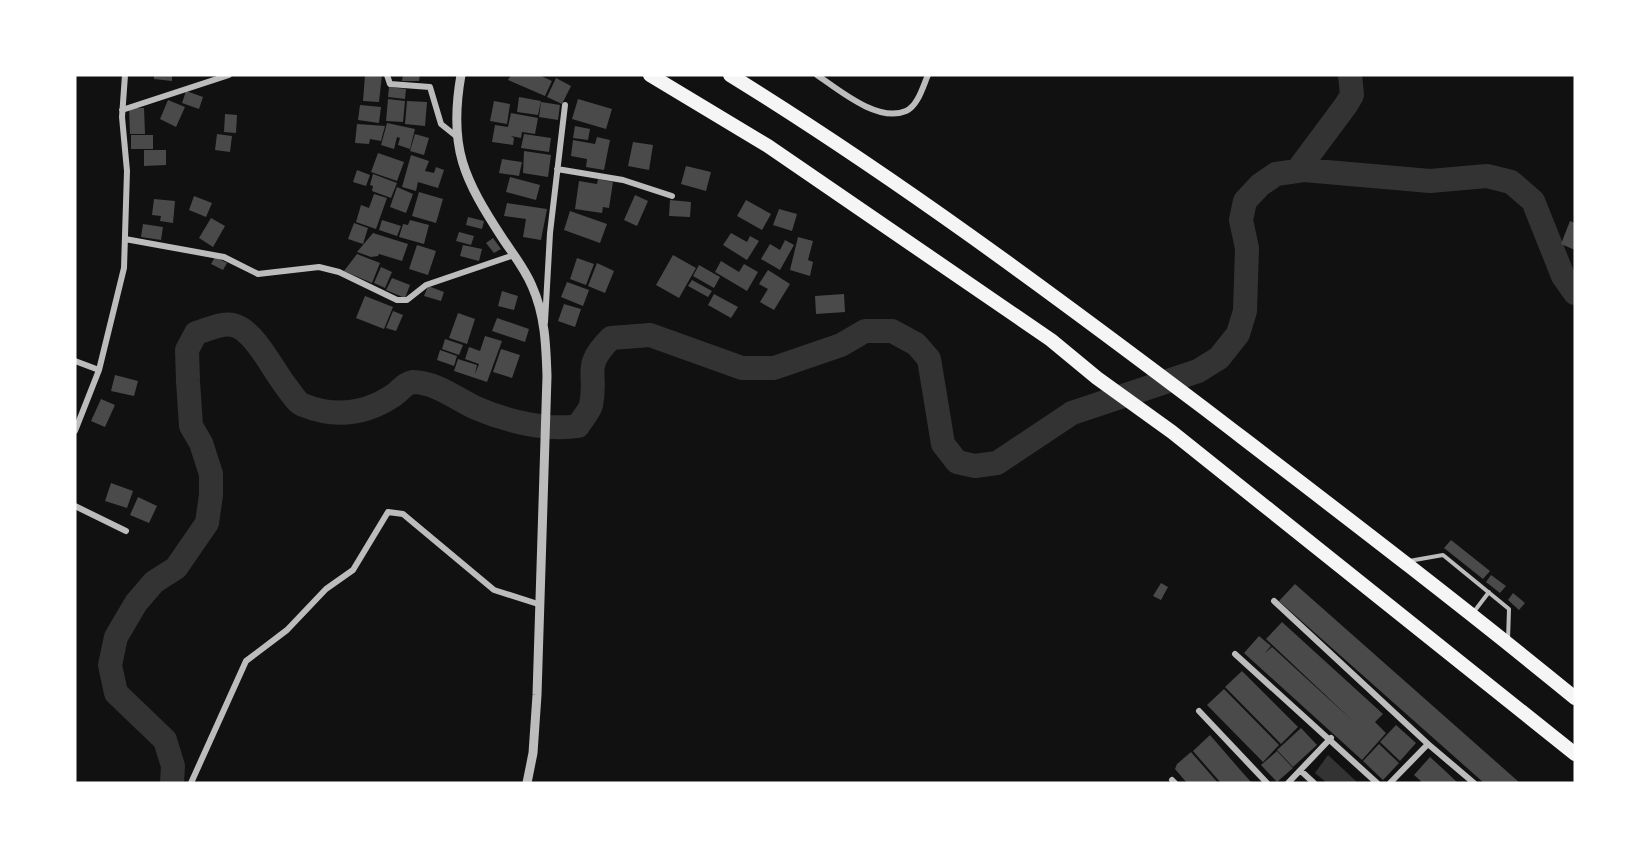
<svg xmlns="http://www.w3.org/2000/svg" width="1650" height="858" font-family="'Source Sans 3',sans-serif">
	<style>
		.water { fill: #333 }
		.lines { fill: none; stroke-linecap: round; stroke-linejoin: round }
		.river { stroke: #333; stroke-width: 24 }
		.building { fill: #4a4a4a }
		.service { stroke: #bcbcbc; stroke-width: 4 }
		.minor { stroke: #bcbcbc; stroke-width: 6 }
		.tertiary { stroke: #bcbcbc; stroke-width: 9 }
		.motorway { stroke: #f5f5f5; stroke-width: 14 }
	</style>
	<rect width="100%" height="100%" fill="#111"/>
	<path class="water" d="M1328,755l30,28h-31l-12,-10z"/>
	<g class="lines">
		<path class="river" d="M1297,171l49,-66 6,-10 -2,-20
			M172,783l1,-17 -8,-26 -49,-47 -6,-28 6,-28 20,-34 18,-21 22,-14 31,-45 4,-28v-21l-10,-31 -10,-17 -3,-45 -1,-31 9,-17c11,-3 28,-12 40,-7 20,7 38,46 52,63 4,5 9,14 15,16 32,13 63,9 91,-10 6,-4 11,-12 19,-13 22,0 44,17 63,26 30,13 70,23 102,18 4,-7 11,-14 13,-21 7,-33 -10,-37 20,-67l39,-3 92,33h32l67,-23 24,-14h27l24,13 13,15 14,85 14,18 18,4 22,-3 75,-50 126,-42 21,-13 19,-24 7,-23 2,-63 -6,-28 4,-19 15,-16 16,-11 28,-4 126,11 57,-5 24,6 22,19 30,75 12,17"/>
	</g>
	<path class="building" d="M154,75h18v6l-18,-2z
		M365,75h17l-3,27 -16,-1z
		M403,75h17l-1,6h-17z
		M511,75h28l13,6 -7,15 -37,-16z
		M556,78l15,8 -9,18 -15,-7z
		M389,87l17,2 -1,10 -17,-2z
		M186,91l17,6 -4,12 -17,-6z
		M519,97l22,4 -3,14 -21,-3z
		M388,99l17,2 -2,21 -17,-1z
		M578,99l34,10 -6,20 -34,-10z
		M168,100l17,7 -9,20 -16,-8z
		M407,101l20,1 -2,24 -20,-2z
		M494,101l16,3 -3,20 -17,-3z
		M541,102l19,3 -2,15 -19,-3z
		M360,105l21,2 -2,16 -21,-3z
		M129,108h15l1,26h-15z
		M511,113l27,5 -3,16 -13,-2 -1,6 -10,-2 3,2 -1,7 -21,-3 3,-17 13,2z
		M225,114l12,1 -1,18 -12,-1z
		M387,123l28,6 -5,20 -12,-4 2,-7 -3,-1 -3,12 -13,-4z
		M357,124l28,2 -4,15 -11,-2 -1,5 -14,-1z
		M575,126l15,3 -2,11 -15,-2z
		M217,134l15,2 -2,16 -15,-2z
		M415,134l14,4 -5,17 -14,-4z
		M524,134l27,4 -2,14 -28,-4z
		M131,135h22v14h-22z
		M597,137l13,3 -6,30 -18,-3 1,-8 -16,-3 2,-16 22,4z
		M633,142l20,3 -4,25 -21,-4z
		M144,150h22v15l-22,1z
		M524,151l27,4 -3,22 -25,-4z
		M378,153l26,9 -7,19 -26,-9z
		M411,155l18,6 -4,10 9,2 2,-6 8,3 -6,18 -20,-6 -2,9 -14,-4z
		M502,159l20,3 -3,14 -20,-3z
		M686,166l25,6 -5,19 -25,-7z
		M357,170l13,5 -4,11 -13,-4z
		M373,174l24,9 -6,15 -19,-7 1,-5 -3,-1z
		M510,177l30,8 -4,15 -30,-8z
		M598,179l15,3 -4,26 -6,-1 -1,6 -27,-4 4,-28 18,3z
		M397,187l16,7 -7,19 -16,-6z
		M419,192l24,7 -7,24 -24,-7z
		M374,194l13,4 -11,31 -20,-7 5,-17 8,3z
		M635,195l13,6 -11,25 -13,-6z
		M194,196l18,7 -6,14 -17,-7z
		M154,199l21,2 -2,22 -13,-2 1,-5 -9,-1z
		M670,200l21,2 -1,15 -21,-1z
		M746,200l25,14 -9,16 -25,-14z
		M507,203l40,6 -6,31 -18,-3 3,-18 -22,-3z
		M779,209l18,5 -5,17 -19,-6z
		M570,211l37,13 -7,19 -36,-13z
		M468,217l16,4 -2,8 -16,-4z
		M211,218l14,8 -12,21 -14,-9z
		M382,220l19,6 -4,10 -18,-6z
		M410,220l19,5 -5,19 -25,-7 4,-13 5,1z
		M1570,221l5,2v27l-14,-6z
		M354,223l14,5 -5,16 -15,-5z
		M143,224l20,3 -2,13 -20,-3z
		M459,232l15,4 -3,9 -15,-4z
		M373,233l35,11 -6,17 -23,-7 -1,2 -7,1 -14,-5z
		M731,233l16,9 3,-6 9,5 -12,19 -24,-15z
		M798,237l15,4 -5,19 5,2 -3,14 -20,-6z
		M493,238l8,11 -7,4 -8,-10z
		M785,240l9,5 -14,25 -19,-11 9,-15 10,6z
		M417,245l19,6 -8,24 -19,-6z
		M463,245l19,4 -3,12 -19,-5z
		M357,254l23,9 -8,20 -28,-12z
		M673,255l23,13 -17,30 -23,-13z
		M215,257l12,6 -4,7 -12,-6z
		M577,258l17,6 -8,21 -16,-6z
		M721,261l18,11 5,-8 14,8 -11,19 -32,-19z
		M597,263l17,8 -9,22 -17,-7z
		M699,265l21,12 -6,11 -21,-12z
		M381,267l11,5 -7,16 -11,-5z
		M768,270l22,14 -16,26 -14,-8 8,-13 -9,-5z
		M392,278l18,7 -5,13 -19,-8z
		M692,280l20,11 -4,6 -20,-11z
		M567,282l22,8 -6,16 -22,-9z
		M428,286l16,6 -3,9 -17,-5z
		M502,291l16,5 -4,14 -16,-4z
		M714,294l24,13 -7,11 -23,-13z
		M844,294l1,18 -29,2 -1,-18z
		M365,296l28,11 -9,22 -28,-11z
		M564,304l17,5 -6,18 -17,-6z
		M393,311l10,4 -7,16 -10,-3z
		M458,313l17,6 -8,25 -18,-6z
		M497,318l32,11 -4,13 -33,-11z
		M485,336l17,5 -15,41 -33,-11 4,-12 19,6 -2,9 4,-10 -14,-5 4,-12 11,4z
		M445,339l18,6 -4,10 -17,-6z
		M501,349l19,6 -8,23 -19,-6z
		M440,350l17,6 -3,10 -17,-6z
		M115,375l23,6 -4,15 -23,-5z
		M101,399l14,6 -10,22 -14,-6z
		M111,483l22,8 -6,17 -22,-7z
		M138,497l19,9 -8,17 -19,-8z
		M1451,540l39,31 -7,8 -39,-31z
		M1491,575l15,11 -6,7 -14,-11z
		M1161,583l7,4 -7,13 -8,-4z
		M1295,584l225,199h-36l-205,-182z
		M1513,593l12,10 -6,7 -11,-10z
		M1282,622l101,92 -8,8 11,11 -24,27 -118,-107 15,-17 12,10 -6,7 7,-6 82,75 -88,-83z
		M1242,671l56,56 -17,17 -56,-57z
		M1224,689l55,56 -16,17 -56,-57z
		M1396,725l20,18 -16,18 -20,-19z
		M1301,728l16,17 -24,22 -16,-17z
		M1210,735l32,37 10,11h-31l-8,-9 -20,-23z
		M1379,744l20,19 -16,17 -20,-19z
		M1277,751l16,17 -16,14 -16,-17z
		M1191,752l21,24 6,7h-31l-12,-14 2,-5z
		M1430,757l12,11 16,15h-35l-9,-8z"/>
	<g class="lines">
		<path class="service" d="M1409,561l34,-6 66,54 -1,31
			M1473,613l16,-21"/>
		<path class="minor" d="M387,75l3,9 40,3 11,37 15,12
			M817,75c22,15 61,48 89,36 12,-5 17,-25 22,-36
			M122,110l107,-35
			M557,169l66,11 49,16
			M125,239l99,18 34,17 61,-7 20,5 58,28h10l19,-15 88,-30
			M545,322l5,-89 15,-128
			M75,361l24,9
			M75,431l24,-61 25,-102 3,-97 -5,-54 3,-42
			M75,506l51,25
			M1274,601l154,143 -38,39
			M1235,654l142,129
			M1199,711l68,72
			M1428,744l46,39
			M1301,771l13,12
			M1172,780l3,3
			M191,783l55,-122 41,-31 39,-41 27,-19 35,-58 15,2 91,76 44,14
			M1288,783l43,-45"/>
		<path class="tertiary" d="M461,75c-13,73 3,104 42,164 10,15 22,30 29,47 13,29 14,59 15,90l-10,319 -4,58 -6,30"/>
		<path class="motorway" d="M650,75l118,71 283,194 46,38 75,54 403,322
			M730,75c165,102 320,217 475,334 124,95 249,190 370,289"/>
	</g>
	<rect width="1650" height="858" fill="none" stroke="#ffffff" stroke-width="153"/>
</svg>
